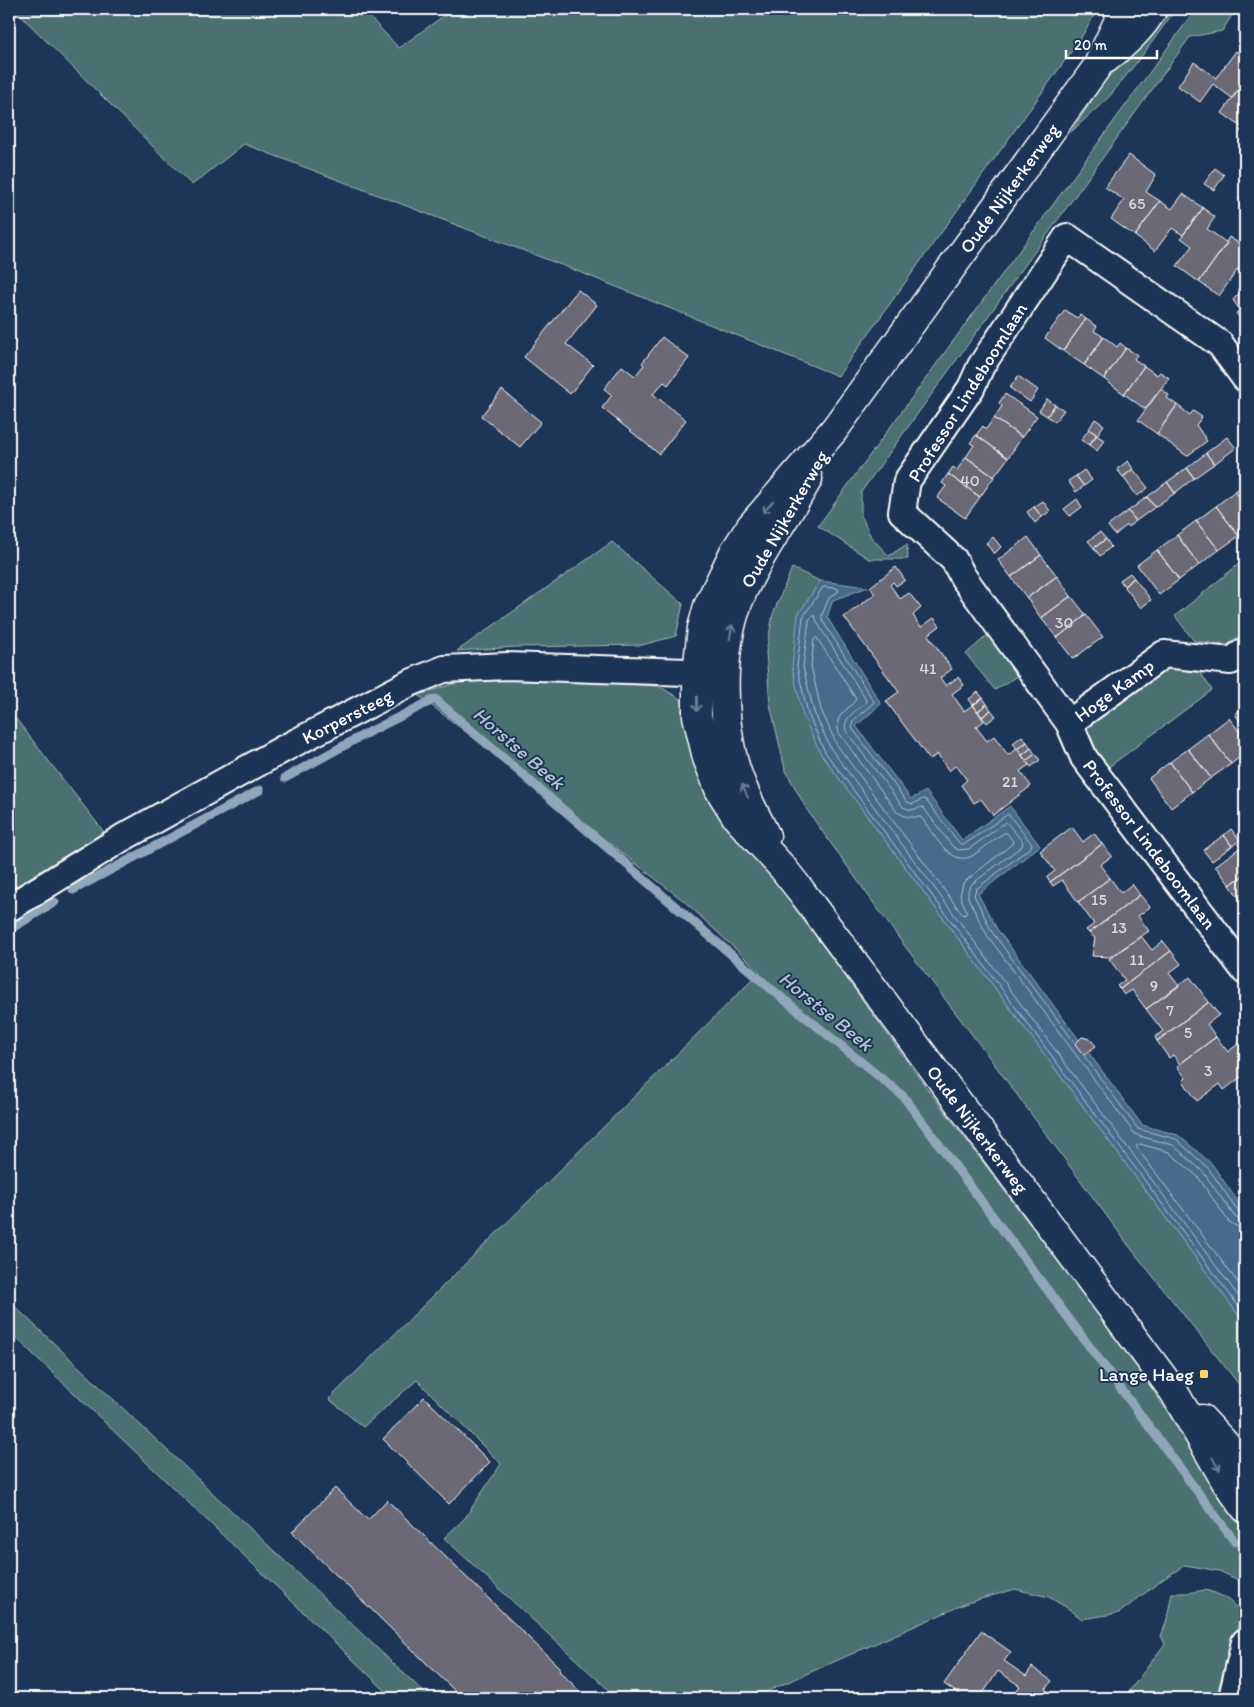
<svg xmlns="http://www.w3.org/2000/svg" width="1254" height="1707" font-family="Itim,sans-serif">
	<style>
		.green { fill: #4c6f71; stroke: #a6b7b8 }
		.water { fill: #466a8d; stroke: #90a6bb }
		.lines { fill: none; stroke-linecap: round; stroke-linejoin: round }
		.shore { stroke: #b5c3d1; stroke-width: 1 }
		.stream { stroke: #90a6bb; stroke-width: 9 }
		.building { fill: #6a6974; stroke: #fff }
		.minor-casing { stroke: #fff; stroke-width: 30 }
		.tertiary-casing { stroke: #fff; stroke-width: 31 }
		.minor { stroke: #1d3557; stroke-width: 26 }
		.tertiary { stroke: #1d3557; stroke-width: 28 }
		.oneway { stroke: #6c7c92 }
		.poi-dot { fill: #ffd166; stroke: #1d3557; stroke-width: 2 }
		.labels { text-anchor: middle; stroke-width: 4; stroke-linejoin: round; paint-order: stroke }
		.number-label { font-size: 16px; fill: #dadadc }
		.street-label { font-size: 19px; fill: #fff; stroke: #1d3557 }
		.poi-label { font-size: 19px; fill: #fff; stroke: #1d3557; text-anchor: end }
		.water-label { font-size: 20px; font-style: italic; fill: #b5c3d1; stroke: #1d3557 }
	</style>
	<rect width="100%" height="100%" fill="#1d3557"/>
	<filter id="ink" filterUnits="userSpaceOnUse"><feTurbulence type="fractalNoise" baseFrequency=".02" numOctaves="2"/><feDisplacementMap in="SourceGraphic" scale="10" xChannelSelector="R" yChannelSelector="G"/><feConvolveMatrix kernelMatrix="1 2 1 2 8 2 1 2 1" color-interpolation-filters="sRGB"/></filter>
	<g filter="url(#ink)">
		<path class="green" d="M14,9h348l37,39 54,-39h645l-19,32 -241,335 -261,-105 -333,-127 -52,41z
			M1162,9h14l-32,44 -35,44 -38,35 35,-53z
			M1196,9h40l-14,22 -32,6 -329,455v23l10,22 18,19 18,-12 1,15h-39l-51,-33z
			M612,542l71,62 -7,32 -34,9 -126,2 -59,4z
			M1245,559v72l-18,14 -33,-4 -19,-25z
			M792,568l28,13 -22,34 23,139 424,570v68l-116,-146 -143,-193 -88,-116 -91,-127 -22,-41 -15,-65 -4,-52 7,-38z
			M991,632l32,40 -28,18 -29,-36z
			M1166,664l32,5 14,21 -106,79 -22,-30 4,-14z
			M515,677l144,9 26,16 76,159 159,218 209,276 116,171v57l-26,-12 -34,-6 -23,15 -43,33 -37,6 -13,-10 -20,-12 -34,-8 -48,14 -215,95h-136l-5,-6 -167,-154 21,-20 36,-54 -84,-84 -54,47 -34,-28 431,-427 -76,-71 -266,-206 44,-14z
			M9,710l95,122 -95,58z
			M9,1301l421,397h-37l-384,-367z
			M1205,1590c16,4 26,10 36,23 -6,29 -19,56 -25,85h-92l41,-54 -4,-8 5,-13 6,-30h16z"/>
		<path class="water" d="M820,581l48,6 -35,13 -6,17 54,87 -25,22 55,73 15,-8 36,49 48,-34 30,40 -62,48 19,35 145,196 36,10 34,29 33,48v112l-424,-570 -18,-38 -11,-49 6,-52z"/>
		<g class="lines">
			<path class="shore" d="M817,638l39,61c-8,13 -23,14 -17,34l58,79 10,5h14c11,14 29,51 51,39 11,-7 21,-16 32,-23h3l6,8 -1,3 -49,39 -3,13 7,16 -2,3 -3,-1 -125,-169 -16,-35 -10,-44 3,-26z
				M1075,1043l-83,-111 -18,-37 2,-6 55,-42 1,-3 -24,-30 -43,30h-5l-35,-45h-2l-10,5 -6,-2 -55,-74 1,-7 21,-19 -52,-82v-5l7,-17 10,-7 -2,-3 -14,-1 -20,30 -6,50 11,47 17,38 420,563
				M1084,1056l54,73 38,10 32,29 31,44 6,2
				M1245,1220h-5l-5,-3 -32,-45 -30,-27 -34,-9 -5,-3 -147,-198 -19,-37v-8l4,-6 50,-38 1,-4 -17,-20 -37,27 -11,1 -6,-4 -29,-39 -12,3 -8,-3 -57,-76c-4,-13 10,-20 19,-28l1,-3 -48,-76 -3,-8h-3l-3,4 -6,47 11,45 17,37 414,556
				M1245,1228l-7,-1 -9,-5 -31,-45 -29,-25 -29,-8 -3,1v3l108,144"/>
			<path class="stream" d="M285,778l82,-45 68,-34 335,289 133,108 332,446
				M73,890l187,-100
				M9,930l46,-28"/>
		</g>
		<path class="building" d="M1236,51l9,6v24l-13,17 -19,-14 -13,18 -22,-16 16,-24 22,16z
			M1245,81v54l-5,-4 3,-3 -21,-15z
			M1129,155l27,20 -10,17 14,9 -25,35 -24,-17 13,-19 -19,-13z
			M1215,168l9,7 -10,15 -10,-6z
			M1245,190v13l-6,-4z
			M1183,194l20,14 -20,27 -11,-7 -17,23 -20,-15 25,-35 12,8z
			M1203,208l12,9 -8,12 20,14 -28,39 -22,-16 15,-20 -11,-8z
			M1229,237l16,10v27l-7,-5 -19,27 -20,-14 28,-39 -1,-1z
			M1245,287v39l-9,-13 4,-3 -7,-10z
			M578,290l19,15 -31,39 27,21 -23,29 -46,-37z
			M1065,310l12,8 3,-3 6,4 -23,32 -18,-13z
			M1086,319l11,8 -3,4 10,6 -20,28 -21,-14z
			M662,337l27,21 -21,27 -4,-3 -11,12 33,26 -27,34 -57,-46 10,-13 -8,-6 18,-23 13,10 9,-11 -2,-2z
			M1104,337l13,10 3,-4 6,5 -22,31 -20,-14z
			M1126,348l11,7 -3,4 10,7 -20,28 -20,-15z
			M1144,366l13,9 3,-3 9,6 -24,31 -21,-15z
			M1018,376l20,14 -8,12 -20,-14z
			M1161,389l8,6 -2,3 10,7 -20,29 -19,-14z
			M502,390l39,32 -21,25 -39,-31z
			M1005,394l32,22 -15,21 -28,-19 8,-12 -3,-3z
			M1047,399l8,6 -8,11 -8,-5z
			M1055,405l9,5 -9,12 -8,-6z
			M1177,405l13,10 3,-4 9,6 -6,8 11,16 -20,15 -30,-22z
			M994,418l28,19 -14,21 -32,-23 7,-9 3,3z
			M1095,419l9,6 -7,10 -8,-6z
			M1089,429l8,6 -8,10 -8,-5z
			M976,435l32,23 -14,19 -28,-20 8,-12 -4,-2z
			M1096,435l8,5 -7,11 -8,-6z
			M1227,437l9,11 -22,16 -8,-11z
			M1206,453l8,11 -20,14 -7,-10z
			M966,457l28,20 -14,20 -32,-23 5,-7 4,3z
			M1128,461l5,8 -10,8 -6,-8z
			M1187,468l7,10 -19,15 -8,-11z
			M1133,469l15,19 -11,8 -14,-19z
			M1084,470l8,10 -8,6 -8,-10z
			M948,474l32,23 -15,21 -28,-20 9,-12 -4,-3z
			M1076,476l8,10 -8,6 -8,-11z
			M1167,482l8,11 -20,14 -8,-10z
			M1245,484v21l-10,-14z
			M1235,491l10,14v26l-6,5 -23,-30z
			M1147,497l8,10 -19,14 -8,-10z
			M1077,499l5,8 -12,9 -6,-7z
			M1043,501l7,10 -8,6 -8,-10z
			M1216,506l23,30 -20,14 -23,-29z
			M1034,507l8,10 -7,6 -8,-11z
			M1128,511l8,10 -8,6 -1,-2 -12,10 -7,-9z
			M1196,521l23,29 -20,15 -22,-30z
			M1100,532l6,7 -12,9 -6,-7z
			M1177,535l22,30 -20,15 -22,-30z
			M993,537l8,10 -7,7 -8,-11z
			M1028,537l13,18 -30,22 -13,-17z
			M1106,539l5,8 -11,9 -6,-8z
			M1157,550l22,30 -20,15 -22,-30z
			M1041,555l16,21 -30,22 -16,-21z
			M896,567l9,13 -9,6 -3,-4 -3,3 10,14 9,-6 12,15 -8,7 4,7 4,5 13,-9 6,8 -12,9 24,34 -12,9 6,8 12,-9 6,8 -12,9 12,17 9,-6 11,16 -8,6 11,14 7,-5 14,19 9,-6 12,16 -9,6 11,15 -38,29 -12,-16 -7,4 -13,-18 6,-5 -11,-15 -7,6 -12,-17 -7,6 -44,-59 13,-9 -55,-75 31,-23 -5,-7z
			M1130,573l4,5 -10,8 -4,-6z
			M1057,576l14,20 -30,22 -14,-20z
			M1134,578l17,22 -10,8 -17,-22z
			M1071,596l15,19 -29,23 -16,-20z
			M1086,615l17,22 -30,22 -16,-21z
			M978,692l5,6 -10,7 -4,-6z
			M983,698l4,6 -9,7 -5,-6z
			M987,704l4,6 -9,7 -4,-6z
			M1245,706v22l-10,-14z
			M991,710l5,6 -9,7 -5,-6z
			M1229,718l16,21v14l-14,11 -23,-30z
			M1208,734l23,30 -20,14 -23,-29z
			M1022,736l5,6 -10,7 -4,-6z
			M1027,742l4,6 -9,7 -5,-6z
			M1031,748l4,6 -9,7 -4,-6z
			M1188,749l23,29 -19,14 -22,-30z
			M1035,754l5,6 -9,7 -5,-6z
			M1170,762l22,30 -21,16 -22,-30z
			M1072,827l11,15 11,-9 8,11 -52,38 -3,-5 8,-6 -15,-20z
			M1231,829l9,11 -8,6 -8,-11z
			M1224,835l8,11 -20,15 -9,-11z
			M1102,844l10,12 -12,9 10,13 -32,24 -16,-22 -9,6 -3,-4z
			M1245,844v30l-15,11 -15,-19z
			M1245,874v30l-1,1 -14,-20z
			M1110,878l11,15 11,-9 8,11 -51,38 -3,-3 8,-6 -16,-22z
			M1140,895l10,12 -12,9 11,15 -39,26 -18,-1 3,-18 -6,-5z
			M1141,936l11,14 11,-9 8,10 -51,38 -3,-3 8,-6 -16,-21z
			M1171,951l10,13 -12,9 10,13 -33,23 -14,-19 -8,5 -4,-6z
			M1190,977l19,25 -52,39 -2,-4 8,-6 -17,-22z
			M1209,1002l10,13 -12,9 9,13 -36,27 -7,-9 -4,3 -12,-17z
			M1082,1037l8,2 6,7 -12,9 -9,-11z
			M1216,1037l12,15 11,-9 6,8v23l-21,16 -4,-6 -23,17 -14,-20 3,-3 -9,-12z
			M424,1397l66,65 -41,42 -66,-65z
			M335,1488l33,32 19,-20 174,169 -2,2 22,21 -3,2 5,4h-121l-170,-166z
			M981,1631l30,21 -7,9 22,15 6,-9 20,14 -7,8 14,9h-48l9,-12 -22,-15 -18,27h-15l-21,-14z"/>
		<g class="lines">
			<g class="minor-casing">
				<path id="minor" d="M1245,378l-25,-34 -153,-107 -86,129 -10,22 -64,93 -5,31 52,48 9,17 106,146 15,35 161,213
					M1069,723l95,-69 67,7 14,-10
					M9,908l113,-70 163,-90 125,-65 34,-14 63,-3 211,7
					M1232,1698l13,-56"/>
			</g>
			<g class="tertiary-casing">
				<path id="tertiary" d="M1124,9l-27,58 -263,363 -83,96 -17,26 -26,54 -6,22 -5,44v44l10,42 12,31 18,29 45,49 19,24 373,501 52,90 19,26
					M1106,59c17,-14 36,-30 47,-50
					M766,836c-12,-24 -26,-50 -33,-77 -12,-51 -13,-119 10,-168 18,-40 44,-74 65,-112
					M1202,1419l43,46"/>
			</g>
			<use href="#minor" class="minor"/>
			<use href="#tertiary" class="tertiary"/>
		</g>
		<defs><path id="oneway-shaft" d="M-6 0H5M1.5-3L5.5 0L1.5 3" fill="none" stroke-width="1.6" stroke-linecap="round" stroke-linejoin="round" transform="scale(1.25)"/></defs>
		<g class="oneway">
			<use href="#oneway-shaft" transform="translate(768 507) rotate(131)"/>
			<use href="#oneway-shaft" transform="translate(731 632) rotate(-79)"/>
			<use href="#oneway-shaft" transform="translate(697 704) rotate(90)"/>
			<use href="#oneway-shaft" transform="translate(745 791) rotate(-114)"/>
			<use href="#oneway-shaft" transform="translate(1216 1464) rotate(60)"/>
		</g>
	</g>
	<rect class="poi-dot" x="1199" y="1369" width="10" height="10" rx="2.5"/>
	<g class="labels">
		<g class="number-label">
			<text x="1137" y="209">65</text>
			<text x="970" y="486">40</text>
			<text x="1064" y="628">30</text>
			<text x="928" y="674">41</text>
			<text x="1010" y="787">21</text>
			<text x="1099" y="905">15</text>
			<text x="1119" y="933">13</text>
			<text x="1137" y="965">11</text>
			<text x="1154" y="991">9</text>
			<text x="1170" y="1016">7</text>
			<text x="1188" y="1038">5</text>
			<text x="1208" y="1076">3</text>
		</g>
		<g class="street-label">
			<text transform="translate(1009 188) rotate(-54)" y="7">Oude Nijkerkerweg</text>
			<text transform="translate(967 392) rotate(-58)" y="7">Professor Lindeboomlaan</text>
			<text transform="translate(784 519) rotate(-60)" y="7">Oude Nijkerkerweg</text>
			<text transform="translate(1114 690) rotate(-36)" y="7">Hoge Kamp</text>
			<text transform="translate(347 716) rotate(-27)" y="7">Korpersteeg</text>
			<text transform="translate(1150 844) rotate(53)" y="7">Professor Lindeboomlaan</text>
			<text transform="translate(978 1129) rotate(53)" y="7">Oude Nijkerkerweg</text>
		</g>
		<g class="poi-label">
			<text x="1194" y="1381">Lange Haeg</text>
		</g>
		<g class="water-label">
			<text transform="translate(519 748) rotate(41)" y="7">Horstse Beek</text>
			<text transform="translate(826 1011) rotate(39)" y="7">Horstse Beek</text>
		</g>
	</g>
	<rect width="1254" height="1707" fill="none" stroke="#1d3557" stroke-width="30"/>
	<rect x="15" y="15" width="1224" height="1677" fill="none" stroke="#fff" stroke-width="2" filter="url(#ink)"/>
	<path d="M1066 50v8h91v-8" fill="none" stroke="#ffffff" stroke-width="2.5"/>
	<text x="1074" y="50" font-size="15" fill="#ffffff" stroke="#1d3557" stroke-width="4" paint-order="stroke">20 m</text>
</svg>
